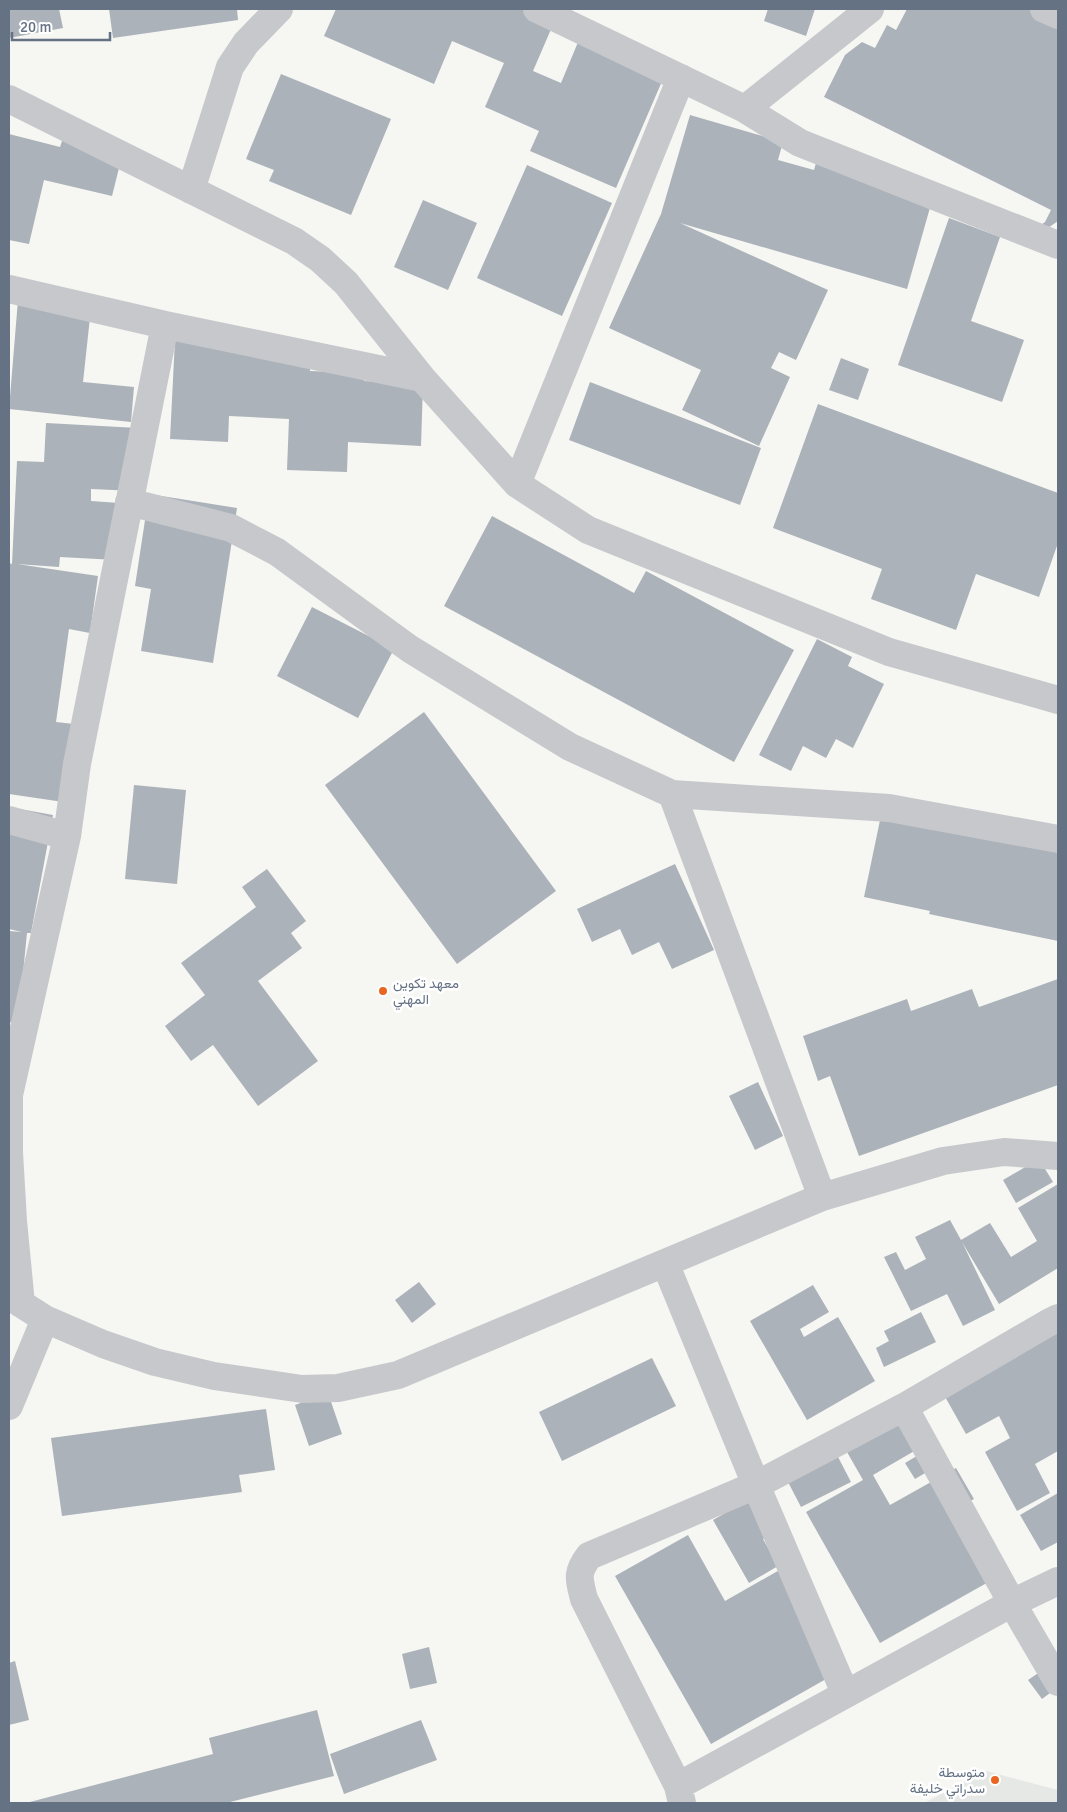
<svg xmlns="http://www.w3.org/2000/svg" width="1067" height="1812" font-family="Signika,Vazirmatn,sans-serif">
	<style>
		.built { fill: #e6e8e6 }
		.building { fill: #abb2b9 }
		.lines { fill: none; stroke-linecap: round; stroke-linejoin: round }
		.minor { stroke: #c6c8cc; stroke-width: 28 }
		.poi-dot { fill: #e86620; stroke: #fff; stroke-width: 2 }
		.labels { text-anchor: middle; stroke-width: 5; stroke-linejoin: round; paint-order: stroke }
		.poi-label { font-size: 14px; fill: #647284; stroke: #fff; text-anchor: start }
	</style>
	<rect width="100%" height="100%" fill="#f6f6f2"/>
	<path class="built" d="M986,1771l72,19v13h-134z"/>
	<path class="building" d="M9,9h50l4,19 -54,10z
		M109,9h128l1,11 -125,18z
		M336,9h193l26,11 -22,51 28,12 20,-48 85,37 -50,116 -86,-37 9,-20 -54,-24 19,-44 -52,-22 -18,43 -110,-48z
		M768,9h47l-9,27 -42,-15z
		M907,9h151v212l-10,7 -17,4 14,-10 6,-12 -227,-113 21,-42 17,-13 13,6 12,-23 9,5z
		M281,74l110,45 -40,96 -82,-34 5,-11 -28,-11z
		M690,115l93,27 -5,18 36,10 2,-7 117,34 -26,92 -227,-66 148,67 -32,70 -17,-8 -8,16 19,9 -31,69 -77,-36 19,-40 -92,-42 52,-114z
		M9,134l51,13 3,-9 60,14 -11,44 -68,-16 -15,64 -20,-4z
		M527,165l85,38 -50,113 -85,-38z
		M423,200l54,23 -29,67 -54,-23z
		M949,218l51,19 -29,84 53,19 -22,62 -104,-37z
		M18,300l73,8 -8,74 51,5 -3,35 -122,-13z
		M175,340l136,6 -1,25 55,2 -1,8 59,3 -2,62 -73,-4 -1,30 -60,-2 2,-51 -60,-3 -1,26 -58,-3z
		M841,358l28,11 -11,31 -29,-10z
		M590,382l171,66 -21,57 -171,-65z
		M818,404l240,89v50l-19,54 -63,-23 -20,56 -85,-31 11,-30 -109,-41z
		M46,423l92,5 -3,63 -44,-2v12l28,2 -3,57 -56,-3 -1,10 -42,-3 81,12 -8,57 -21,-4 -13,93 18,2 -4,79 -61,-9v-231l3,1 5,-103 27,1z
		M149,494l88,14 -24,155 -72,-12 10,-62 -16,-3z
		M492,516l142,77 12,-22 148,79 -60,112 -290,-156z
		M312,607l82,42 -36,69 -81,-42z
		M817,639l35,18 -4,9 36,18 -31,64 -17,-9 -10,19 -23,-12 -12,25 -32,-16z
		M424,712l132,179 -99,73 -132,-179z
		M134,785l52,5 -9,94 -52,-5z
		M884,801l174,37v103l-129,-27 1,-3 -66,-14z
		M9,807l44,8 -22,118h-4l-9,90 -9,-1v-91l13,1 -13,-3z
		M675,864l39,86 -42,19 -13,-27 -27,13 -12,-26 -28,13 -15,-33z
		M267,869l39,52 -15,12 11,15 -44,33 60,80 -60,45 -45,-61 -22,16 -26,-35 40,-31 -24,-32 75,-56 -14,-20z
		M1058,979v106l-199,71 -29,-80 -12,5 -15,-45 104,-37 4,12 61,-22 7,18z
		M758,1082l25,54 -28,14 -26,-54z
		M1039,1159l14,23 -37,21 -13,-23z
		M1058,1184v84l-59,36 -37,-62 33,68 -32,16 -16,-32 -36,17 -27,-54 12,-5 9,18 21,-11 -11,-22 35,-17 11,20 29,-17 21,34 26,-16 -19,-33z
		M419,1282l17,22 -24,19 -17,-23z
		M813,1285l16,27 -29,17 4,8 34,-20 37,64 -68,39 -57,-99z
		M921,1312l15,30 -52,25 -8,-19 13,-7 -5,-10z
		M1058,1322v129l-23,13 15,29 -33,18 -32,-59 25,-14 -11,-22 -33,18 -27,-48z
		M652,1358l24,48 -114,55 -23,-49z
		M328,1393l14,41 -33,12 -14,-41z
		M915,1404l20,35 -62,36 17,30 66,-37 18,31 -11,6 45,66 -128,72 -74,-131 57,-32 -20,-35z
		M266,1409l9,61 -36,5 3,17 -180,24 -11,-78z
		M927,1450l10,16 -22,13 -10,-16z
		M837,1455l14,27 -50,25 -14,-27z
		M1058,1493v49l-17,9 -21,-36z
		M748,1500l20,36 -5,3 15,27 -29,17 -36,-63z
		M688,1535l37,66 58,-33 59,102 -131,74 -96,-168z
		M429,1647l8,36 -27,6 -8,-35z
		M15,1661l14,59 -20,5v-62z
		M1053,1663l5,24 -16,12 -14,-19z
		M317,1710l17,66 -108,27h-200l187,-49 -4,-16z
		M421,1720l16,40 -93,34 -14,-40z"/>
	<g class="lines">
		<path class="minor" d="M537,9l208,100 55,34 258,102
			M1044,9l14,6
			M9,99l285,142 26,18 26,24 76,95 95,106 71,46 301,122 169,48
			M745,109l125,-100
			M191,190l39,-123 16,-24 33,-34
			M9,289l156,36 257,53
			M517,484l164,-406
			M129,502l102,26 46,24 133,97 160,98 102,47 150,403
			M672,794l217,14 169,31
			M9,820l58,16
			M665,1263l91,222 89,208
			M9,1296l36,23 58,25 52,18 59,14 88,13 36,-1 60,-13 424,-178 121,-36 61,-9 54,4
			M21,1304l-8,-83 -4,-69v-57l58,-259 10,-72 88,-439
			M9,1406l36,-87
			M904,1407l108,196 46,79
			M678,1786l334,-183 46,-22
			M682,1803l-4,-17 -94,-187c-5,-20 -8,-26 5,-43l167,-71 148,-78 144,-84 10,-5"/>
	</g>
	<g class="poi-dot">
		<circle cx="383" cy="991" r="5"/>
		<circle cx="995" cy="1780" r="5"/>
	</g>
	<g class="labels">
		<g class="poi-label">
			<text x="393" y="988">معهد تكوين<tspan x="393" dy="16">المهني</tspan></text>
			<text x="985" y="1777" text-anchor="end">متوسطة<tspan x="985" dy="16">سدراتي خليفة</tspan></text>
		</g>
	</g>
	<rect width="1067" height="1812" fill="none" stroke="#647284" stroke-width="20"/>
	<path d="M12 32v8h98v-8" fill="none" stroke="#647284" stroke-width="2.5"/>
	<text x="20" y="32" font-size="15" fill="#647284" stroke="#ffffff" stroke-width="4" paint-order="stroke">20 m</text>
</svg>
